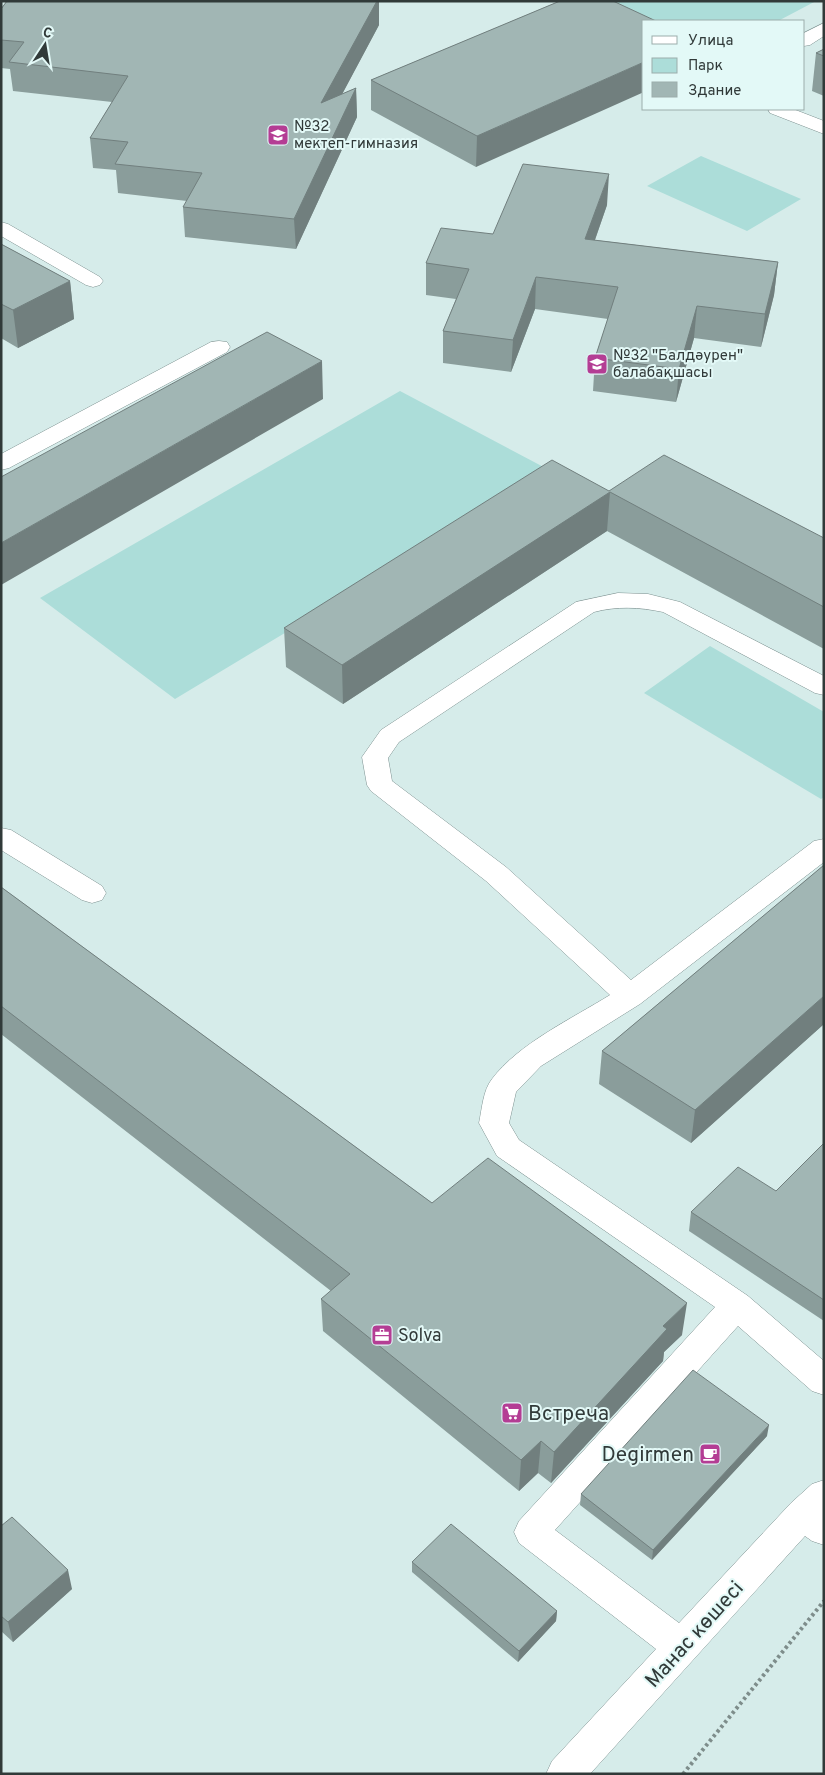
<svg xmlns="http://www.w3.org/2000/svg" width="825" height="1775" font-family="Overpass,sans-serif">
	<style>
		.green { fill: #acddd9 }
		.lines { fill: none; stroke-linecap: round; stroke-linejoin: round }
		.minor-casing { stroke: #7d9190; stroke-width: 1 }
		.path { stroke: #7e8d8b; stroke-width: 4; stroke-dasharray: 3 3; stroke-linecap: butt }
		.minor { fill: #fff; fill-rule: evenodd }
		.wall { fill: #8a9d9b }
		.shaded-wall { fill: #717f7e }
		.building { fill: #a1b6b4; stroke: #717f7e }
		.labels { text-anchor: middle; stroke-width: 4; stroke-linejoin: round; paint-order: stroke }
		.far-poi-label { font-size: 15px; fill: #313a39; stroke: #e3f9f7; text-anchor: start }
		.poi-label { font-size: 18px; fill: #313a39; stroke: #e3f9f7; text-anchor: start }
		.near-poi-label { font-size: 21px; fill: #313a39; stroke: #e3f9f7; text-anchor: start }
		.near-street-label { font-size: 21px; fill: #313a39; stroke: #e3f9f7 }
	</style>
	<rect width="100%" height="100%" fill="#d6ecea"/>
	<path class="green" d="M572,1h244l-38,20h-134z
		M701,156l100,43 -54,32 -100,-45z
		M400,391l153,81 -378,227 -135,-101z
		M710,646l114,66v85l-3,2 -177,-106z"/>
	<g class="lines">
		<g class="minor-casing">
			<path id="minor" d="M824,23v13l-14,9 -6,1v-13z
				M768,109h25l31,12v13l-54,-21z
				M1,222l7,2 92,53 3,4 -3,4 -7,2 -7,-2 -85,-49z
				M219,341l8,1 3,5 -3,5 -218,116 -8,2v-16l210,-112z
				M618,593l30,1 32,8 144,74v19l-9,-2 -152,-81c-24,-5 -46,-6 -69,0l-195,130 -11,16 4,23 114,86 125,113 183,-139 10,-2v23l-184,142 -99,62 -25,26 -7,31 10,17 229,156 76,65v34l-12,-4 -74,-65 -183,204 124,93 112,-120 21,-19 12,-4v65l-12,-4 -7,-5 -215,238h-44l6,-13 104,-112 -137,-106 -5,-11 5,-11 196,-214 -218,-151 -18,-33c3,-14 4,-33 13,-44 26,-35 81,-61 118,-84l-124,-114 -115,-90 -4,-6 -5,-28 19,-27 195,-128z
				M1,828l10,2 91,56 4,7 -4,7 -10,3 -10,-3 -81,-50z"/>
		</g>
		<path class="path" d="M683,1774l141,-173"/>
		<use href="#minor" class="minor"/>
	</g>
	<path class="wall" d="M7,1h372v24l-37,69 14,-6 1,29 -61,132 -111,-12 -2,-30 4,-6 -69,-8 -2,-23 -23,-2 -3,-30 22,-36 -99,-11 -3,-22 -9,-1v-59z
		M560,1l-84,166 -105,-57v-30z
		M824,49v47l-12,-5 4,-38z
		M607,205l-12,35 183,22 -4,33 -13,52 -67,-9 -18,64 -83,-11 2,-33 13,-39 -73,-10 -24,63 -68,-9v-32l13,-32 -30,-4v-32z
		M1,244l69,37 4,38 -56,29 -17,-10z
		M609,491l215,47v111l-217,-118 -264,173 -57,-37 -2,-39z
		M824,865v159l-133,119 -92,-59 3,-33z
		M1,887l431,316 250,132 -18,17 -1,9 -112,122 -13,-10 -19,18 -196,-160 -2,-32 10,-8 -330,-257z
		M824,1143v178l-135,-90 2,-19 85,-21z
		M767,1436l-115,124 -72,-55 1,-11z
		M1,1526l71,63 -59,53 -12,-11z
		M412,1562l145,49 -1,10 -38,41 -106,-90z"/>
	<path class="shaded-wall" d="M377,1h2v24l-57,107 -1,-29z
		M644,62v30l-168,75 1,-31z
		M356,88l1,29 -61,132 -2,-30z
		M609,174l-2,31 -23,66 1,-32z
		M778,262l-4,33 -13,52 4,-33z
		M536,277l-1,32 -24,63 2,-32z
		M70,281l4,38 -56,29 -5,-38z
		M697,306l-3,32 -18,64 3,-33z
		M322,361l1,38 -322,186v-42z
		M610,492l-3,39 -264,173 -1,-39z
		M824,996v28l-133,119 4,-33z
		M687,1303l-5,32 -18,17 -1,9 -112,122 3,-31 109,-126z
		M769,1425l-2,11 -115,124 1,-10z
		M541,1441l-3,32 -19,18 2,-31z
		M68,1570l4,19 -59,53 -5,-20z
		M557,1611l-1,10 -38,41 1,-11z"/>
	<path class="building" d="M7,1h370l-56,102 35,-15 -62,131 -111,-12 19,-34 -87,-9 13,-22 -38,-4 38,-62 -119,-14 15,-20 -23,-2v-31z
		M560,1h53l43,20h-12v41l-167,74 -106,-56z
		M824,49v7l-8,-3z
		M523,164l86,10 -24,65 193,23 -13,52 -68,-8 -18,63 -84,-11 23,-71 -82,-10 -23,63 -70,-9 26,-62 -43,-6 15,-35 52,6z
		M1,244l69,37 -57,29 -12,-6z
		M267,332l55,29 -321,182v-66z
		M664,455l160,83v69l-214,-115 -268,173 -58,-37 268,-168 57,31z
		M824,865v131l-129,114 -93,-59z
		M1,887l431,316 56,-45 199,145 -24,23 4,3 -113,123 -13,-11 -20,19 -200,-161 29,-25 -349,-268z
		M824,1143v157l-133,-88 47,-45 38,24z
		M693,1370l76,55 -116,125 -72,-56z
		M12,1517l56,53 -60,52 -7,-6v-90z
		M451,1524l106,87 -38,40 -107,-89z"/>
	<defs>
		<g id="school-square" transform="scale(1.125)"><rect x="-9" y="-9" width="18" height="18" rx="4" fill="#b43d94" stroke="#e3f9f7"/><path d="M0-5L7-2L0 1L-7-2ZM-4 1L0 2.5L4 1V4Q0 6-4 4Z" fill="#fff"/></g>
		<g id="office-square" transform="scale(1.125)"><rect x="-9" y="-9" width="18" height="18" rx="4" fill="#b43d94" stroke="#e3f9f7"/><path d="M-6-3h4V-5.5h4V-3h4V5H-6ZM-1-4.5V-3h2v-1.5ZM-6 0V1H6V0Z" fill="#fff"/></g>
		<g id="supermarket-square" transform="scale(1.125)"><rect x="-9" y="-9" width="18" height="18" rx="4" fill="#b43d94" stroke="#e3f9f7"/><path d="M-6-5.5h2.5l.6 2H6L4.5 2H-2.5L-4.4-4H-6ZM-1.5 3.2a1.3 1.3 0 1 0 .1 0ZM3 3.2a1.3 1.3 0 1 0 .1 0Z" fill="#fff"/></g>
		<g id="cafe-square" transform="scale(1.125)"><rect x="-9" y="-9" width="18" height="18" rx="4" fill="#b43d94" stroke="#e3f9f7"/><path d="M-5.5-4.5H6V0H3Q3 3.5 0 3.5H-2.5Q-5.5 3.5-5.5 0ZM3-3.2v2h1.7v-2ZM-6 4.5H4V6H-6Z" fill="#fff"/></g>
	</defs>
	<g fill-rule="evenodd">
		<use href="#school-square" x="278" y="135"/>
		<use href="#school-square" x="597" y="364"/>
		<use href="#office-square" x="382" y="1335"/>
		<use href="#supermarket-square" x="512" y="1413"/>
		<use href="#cafe-square" x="710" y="1454"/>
	</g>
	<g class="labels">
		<g class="far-poi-label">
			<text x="294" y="131">№32<tspan x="294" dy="17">мектеп-гимназия</tspan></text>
			<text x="613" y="360">№32 "Балдәурен"<tspan x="613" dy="17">балабақшасы</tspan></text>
		</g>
		<g class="poi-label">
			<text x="398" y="1341">Solva</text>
		</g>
		<g class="near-poi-label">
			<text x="528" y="1420">Встреча</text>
			<text x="694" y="1461" text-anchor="end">Degirmen</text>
		</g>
		<g class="near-street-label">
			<text transform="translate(694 1634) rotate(-48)" y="7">Манас көшесі</text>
		</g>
	</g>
	<rect width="825" height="1775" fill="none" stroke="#313a39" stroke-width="5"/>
	<rect x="642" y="20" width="162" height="90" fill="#e3f9f7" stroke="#9cadab"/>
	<rect x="652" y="36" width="25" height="8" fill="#ffffff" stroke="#9cadab"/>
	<text x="688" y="45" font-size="15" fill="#313a39">Улица</text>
	<rect x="652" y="58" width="25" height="15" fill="#acddd9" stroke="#9cadab"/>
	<text x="688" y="70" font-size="15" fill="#313a39">Парк</text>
	<rect x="652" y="82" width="25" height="15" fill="#a1b6b4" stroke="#9cadab"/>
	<text x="688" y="95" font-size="15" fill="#313a39">Здание</text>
	<g transform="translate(45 45) rotate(12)" stroke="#e3f9f7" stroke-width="4" paint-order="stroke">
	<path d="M0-4L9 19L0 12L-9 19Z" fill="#313a39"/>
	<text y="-8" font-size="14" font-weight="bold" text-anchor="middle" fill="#313a39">С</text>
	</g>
</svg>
